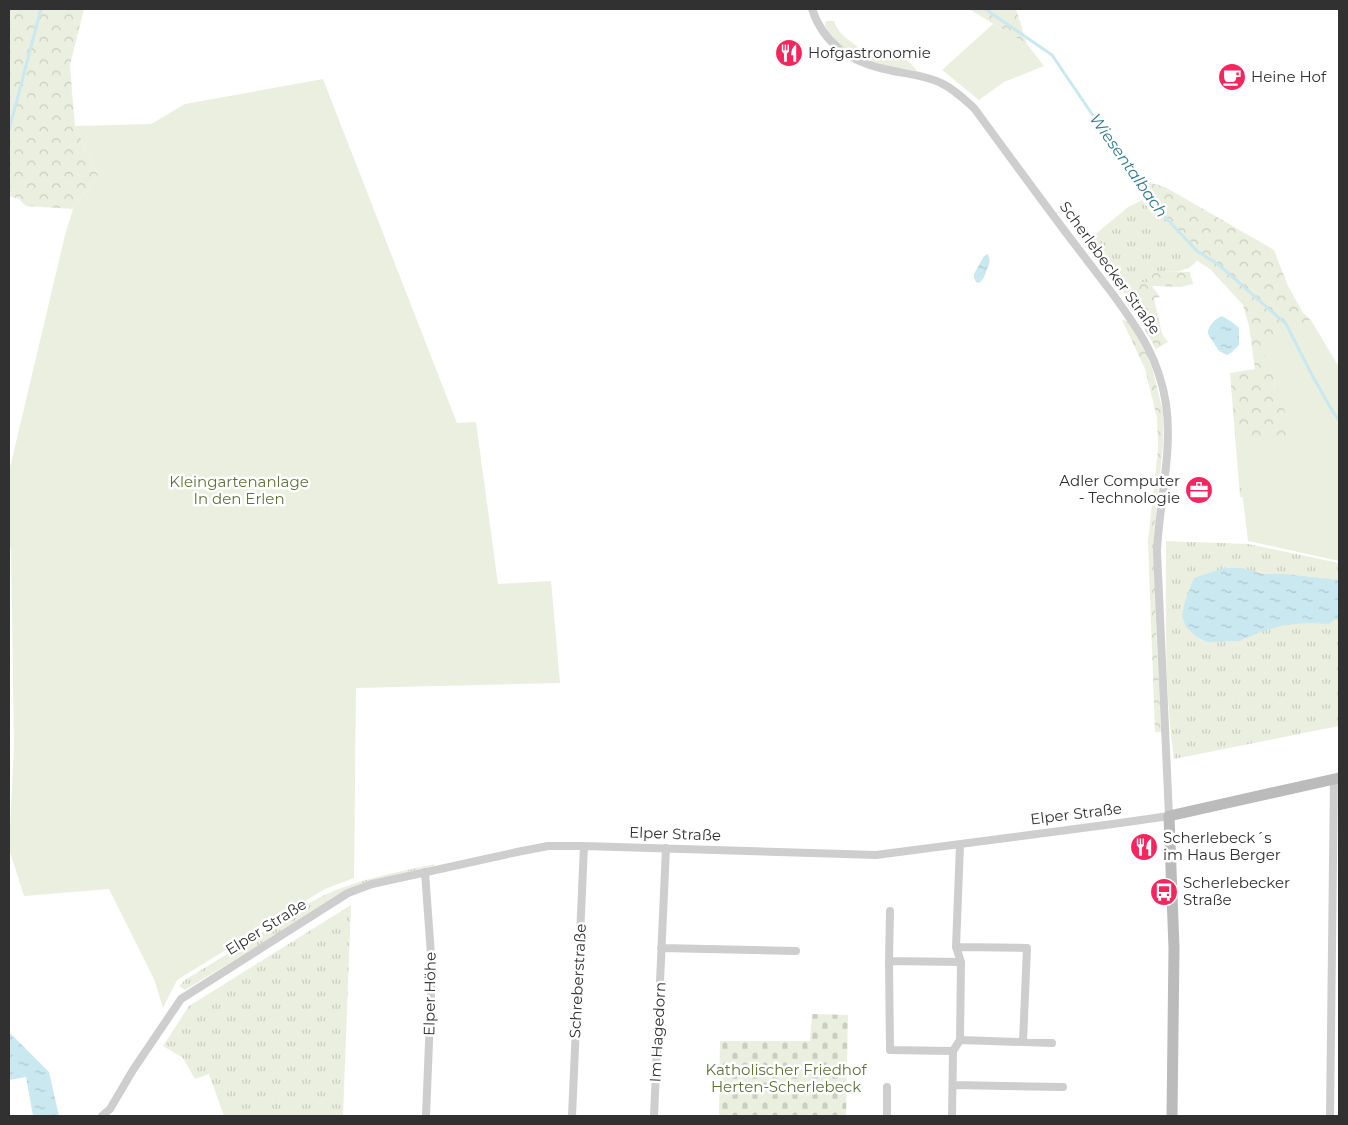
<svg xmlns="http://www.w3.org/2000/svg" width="1348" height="1125" font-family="Montserrat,sans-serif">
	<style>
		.grass { fill: url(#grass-tufts) }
		.forest { fill: url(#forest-crowns) }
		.cemetery { fill: url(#cemetery-stones) }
		.green { fill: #ebefdf }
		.water { fill: url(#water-ripples) }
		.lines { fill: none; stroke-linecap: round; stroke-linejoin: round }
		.stream { stroke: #cae8f0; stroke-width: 3 }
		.street { stroke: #cecece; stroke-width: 8 }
		.secondary { stroke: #bbb; stroke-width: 11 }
		.labels { text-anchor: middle; stroke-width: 5; stroke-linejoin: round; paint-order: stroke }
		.poi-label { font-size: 15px; fill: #313131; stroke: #fff; text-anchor: start }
		.street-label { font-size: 15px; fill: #313131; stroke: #fff }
		.park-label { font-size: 15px; fill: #5f723a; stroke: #fff }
		.water-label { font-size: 16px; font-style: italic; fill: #327c8e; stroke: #fff }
	</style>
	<defs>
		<pattern id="grass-tufts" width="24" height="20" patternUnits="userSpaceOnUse" patternTransform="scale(1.25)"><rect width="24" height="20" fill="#ebefdf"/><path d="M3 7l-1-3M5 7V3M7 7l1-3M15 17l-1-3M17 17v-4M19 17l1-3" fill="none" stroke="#cacdc0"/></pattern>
		<pattern id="forest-crowns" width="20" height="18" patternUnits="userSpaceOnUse" patternTransform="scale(1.25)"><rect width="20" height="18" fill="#ebefdf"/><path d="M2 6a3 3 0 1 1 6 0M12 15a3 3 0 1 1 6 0" fill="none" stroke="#cacdc0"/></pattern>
		<pattern id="cemetery-stones" width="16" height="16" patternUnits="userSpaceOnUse" patternTransform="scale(1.25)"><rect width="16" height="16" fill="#ebefdf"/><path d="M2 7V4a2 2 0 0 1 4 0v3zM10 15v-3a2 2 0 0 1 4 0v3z" fill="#cacdc0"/></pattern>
		<pattern id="water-ripples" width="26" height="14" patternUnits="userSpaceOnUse" patternTransform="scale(1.25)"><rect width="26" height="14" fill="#cae8f0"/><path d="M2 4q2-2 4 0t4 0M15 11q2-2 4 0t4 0" fill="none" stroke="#aec7ce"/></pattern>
	</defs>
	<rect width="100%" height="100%" fill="#fff"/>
	<path class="grass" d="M827,21h7c6,17 17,18 28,30l-2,5c-14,-6 -35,-18 -35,-34z
		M879,49c16,3 28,8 38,22l-34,-6 -12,-4 2,-8z
		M1142,200l11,15 44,46c-18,18 -28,5 -48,14l1,7 -25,10v2l-39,-52 42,-35z
		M1166,541l82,3 91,19v163l-165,33c-10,-72 -8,-145 -8,-218z
		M435,864l-1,2 -62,14 -14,5 -173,105 -6,-4 6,-6 128,-79c38,-21 81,-28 122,-37z
		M351,905l-8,211h-119l-15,-42 -14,5 -12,-21 -20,-12 26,-40z"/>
	<path class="forest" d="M9,9h75l-14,56 2,27 3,34 23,49 -25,34 -47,-3 -7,-7 -10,-3z
		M969,9h47l11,35h-1z
		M1144,181l21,6 109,63 14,36 15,27 7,6 14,23 15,35 -86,121 -13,-1 -10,-124 25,-4 -6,-43 -6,-21 -33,-36 -16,-10 -13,-13 -28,-31 -11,-17z
		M1163,271l27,1 3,12 -13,3 -28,-1 8,11 -6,1 8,36 6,8 -12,7 -16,-28 -15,-19v-10l9,-10h15l-1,-7 8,-3z
		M1122,320l5,1 15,21 11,29 10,41v33l-9,89 2,91 5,107h-6l-7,-191 10,-92 -1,-31 -12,-49z"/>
	<path class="cemetery" d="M812,1014l36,1 -2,101h-127l1,-75h90z"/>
	<path class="green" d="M993,24l34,20 17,22 -40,16 -25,18 -37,-30z
		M323,79l134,344 19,-1 22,162 53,-3 9,102 -204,5 -2,190 -29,11 -148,91 -14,28 -9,-29 -45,-90 -85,7 -15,-47 5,-103 -3,-198 -2,-1v-75l56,-237 8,-26 25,-34 -23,-49 76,-2 34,-20z
		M1310,319l29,48v194l-91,-20 -12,-99 52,-5 -4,-30 -19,-51 -5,-8z"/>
	<path class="water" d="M988,254c3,8 1,10 -2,18 -2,5 -2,7 -7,11l-3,-1 -2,-4v-4l10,-18z
		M1222,316l10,6 7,6v17l-7,7 -5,3 -8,-4 -11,-17c-1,-7 7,-15 14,-18z
		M1224,568h18l21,6h21l55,6v38l-3,1 -7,5 -21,-1 -24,2 -23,7 -22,9 -32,1 -10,-5 -11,-10 -4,-11 3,-15 9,-23z
		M9,1032l40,40 10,44h-26l-7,-39 -17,3z"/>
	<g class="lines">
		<path class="stream" d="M985,9l67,46 101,149 44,47 22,14 67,59 27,53 20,35 6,8
			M9,130l32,-121"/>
		<path class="street" d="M425,872l7,97 -6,147
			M956,947l71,1 -4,94
			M661,948l135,3
			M889,961l1,-50
			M960,1040l92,3
			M953,1051l-63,-1 -1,-89 72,1
			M953,1085l110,2
			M887,1087v29
			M102,1116l8,-7 23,-39 48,-71 167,-106 24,-9 145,-32 31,-6h36l292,9 237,-31 56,-8 -12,-265c2,-47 16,-100 9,-147 -7,-46 -27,-74 -54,-111 -16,-21 -32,-42 -48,-63 -30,-40 -60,-81 -90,-122 -10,-9 -20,-19 -33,-25 -16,-8 -35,-9 -52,-13 -37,-7 -65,-25 -77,-61
			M572,1116l12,-270
			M654,1116l12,-268
			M952,1116l1,-65 7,-11 1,-78 -5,-15 4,-102
			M1330,1116l4,-337"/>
		<path class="secondary" d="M1172,1116l2,-168 -5,-132 170,-38"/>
	</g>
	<defs>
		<g id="restaurant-disc" transform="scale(1.4375)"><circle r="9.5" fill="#f5265e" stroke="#fff"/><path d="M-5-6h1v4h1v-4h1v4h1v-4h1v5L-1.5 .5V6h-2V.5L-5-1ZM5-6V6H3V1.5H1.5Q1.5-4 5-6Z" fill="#fff"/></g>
		<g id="cafe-disc" transform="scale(1.4375)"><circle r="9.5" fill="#f5265e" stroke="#fff"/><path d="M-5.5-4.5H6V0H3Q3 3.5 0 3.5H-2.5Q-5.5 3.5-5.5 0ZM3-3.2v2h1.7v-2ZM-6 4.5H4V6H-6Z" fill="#fff"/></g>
		<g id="office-disc" transform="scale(1.4375)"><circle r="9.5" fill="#f5265e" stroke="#fff"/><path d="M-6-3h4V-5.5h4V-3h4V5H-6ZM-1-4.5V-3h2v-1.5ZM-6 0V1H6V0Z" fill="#fff"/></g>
		<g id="bus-disc" transform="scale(1.4375)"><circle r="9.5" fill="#f5265e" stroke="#fff"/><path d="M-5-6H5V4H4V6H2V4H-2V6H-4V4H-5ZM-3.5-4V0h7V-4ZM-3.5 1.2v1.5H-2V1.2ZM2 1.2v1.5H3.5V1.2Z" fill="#fff"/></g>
	</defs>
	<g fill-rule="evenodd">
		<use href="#restaurant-disc" x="789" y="53"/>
		<use href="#cafe-disc" x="1232" y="77"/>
		<use href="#office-disc" x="1199" y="490"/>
		<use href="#restaurant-disc" x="1144" y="847"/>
		<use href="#bus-disc" x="1164" y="892"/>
	</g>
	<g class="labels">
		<g class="poi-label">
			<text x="808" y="58">Hofgastronomie</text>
			<text x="1251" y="82">Heine Hof</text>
			<text x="1180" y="486" text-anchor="end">Adler Computer<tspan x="1180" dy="17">- Technologie</tspan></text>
			<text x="1163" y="843">Scherlebeck´s<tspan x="1163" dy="17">im Haus Berger</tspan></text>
			<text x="1183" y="888">Scherlebecker<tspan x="1183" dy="17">Straße</tspan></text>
		</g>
		<g class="street-label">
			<text transform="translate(1110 268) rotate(54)" y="5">Scherlebecker Straße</text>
			<text transform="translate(1076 814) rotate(-7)" y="5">Elper Straße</text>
			<text transform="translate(675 834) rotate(2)" y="5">Elper Straße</text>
			<text transform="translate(266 927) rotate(-32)" y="5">Elper Straße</text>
			<text transform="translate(578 981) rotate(-87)" y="5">Schreberstraße</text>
			<text transform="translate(430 994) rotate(-89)" y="5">Elper Höhe</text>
			<text transform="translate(658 1032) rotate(-87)" y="5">Im Hagedorn</text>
		</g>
		<g class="park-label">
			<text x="239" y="487">Kleingartenanlage<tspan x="239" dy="17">In den Erlen</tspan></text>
			<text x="786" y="1075">Katholischer Friedhof<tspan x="786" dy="17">Herten-Scherlebeck</tspan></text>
		</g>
		<g class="water-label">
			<text transform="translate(1129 165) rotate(55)" y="6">Wiesentalbach</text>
		</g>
	</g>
	<rect width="1348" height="1125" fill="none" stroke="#313131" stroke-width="20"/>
</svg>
